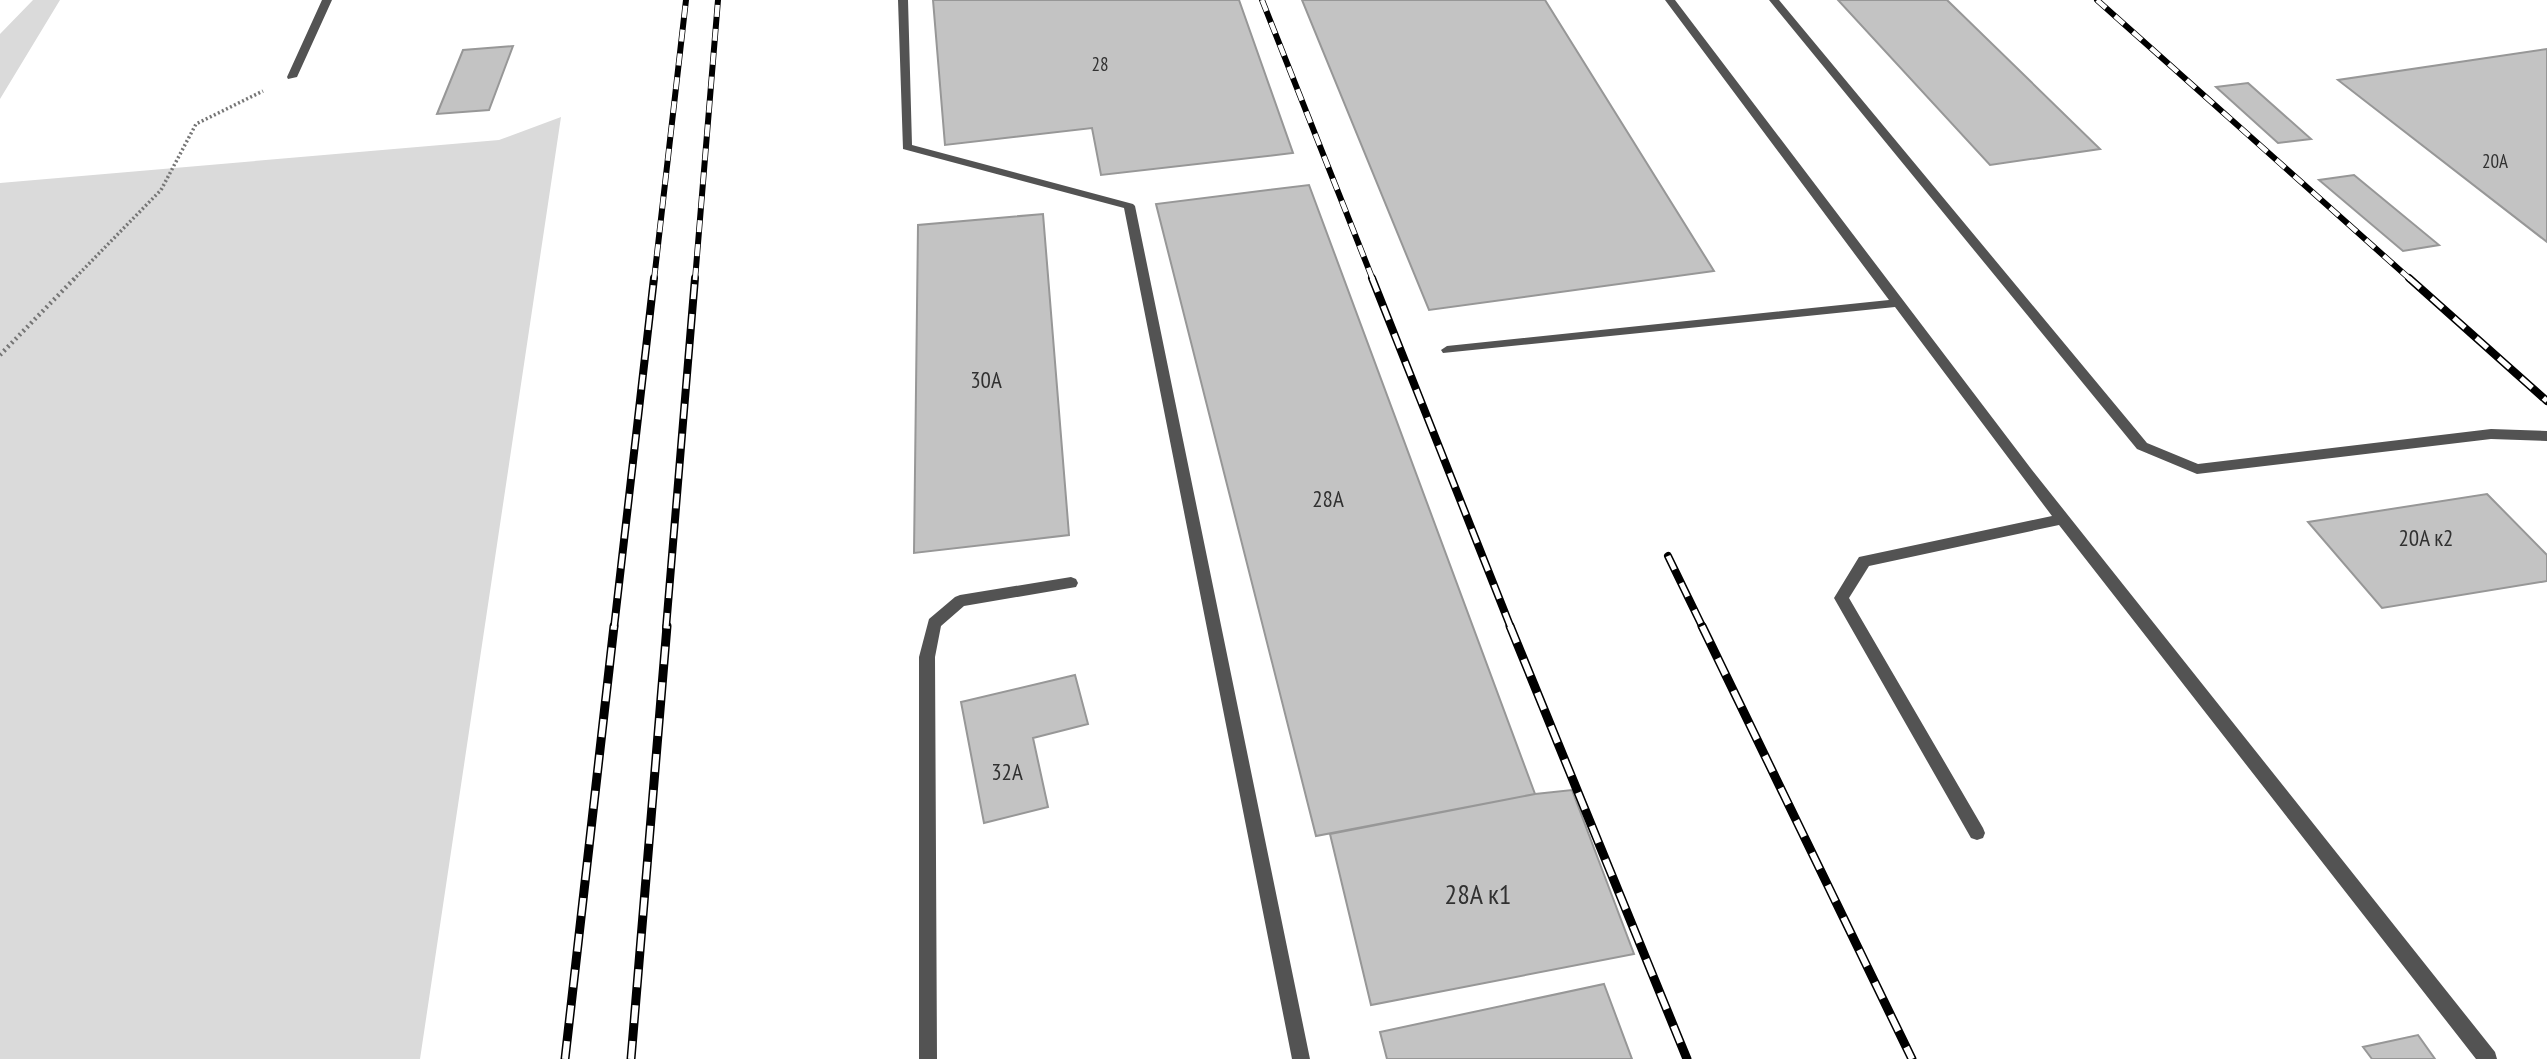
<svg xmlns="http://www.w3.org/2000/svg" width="2547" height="1059" font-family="'PT Sans Narrow',sans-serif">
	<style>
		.green { fill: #dadada }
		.building { fill: #c3c3c3; stroke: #979797; stroke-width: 2 }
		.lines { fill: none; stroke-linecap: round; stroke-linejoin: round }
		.path-far1 { stroke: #757575; stroke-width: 3.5; stroke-dasharray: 2 2.5; stroke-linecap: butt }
		.path { stroke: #757575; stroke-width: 4.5; stroke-dasharray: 2 3.5; stroke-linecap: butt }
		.lane { fill: #535353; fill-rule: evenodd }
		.rail-far2-casing { stroke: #000; stroke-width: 6 }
		.rail-far1-casing { stroke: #000; stroke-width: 8 }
		.rail-casing { stroke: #000; stroke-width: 9 }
		.rail-far2 { stroke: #fff; stroke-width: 4.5; stroke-dasharray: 12; stroke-linecap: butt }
		.rail-far1 { stroke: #fff; stroke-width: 5; stroke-dasharray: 15; stroke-linecap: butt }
		.rail { stroke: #fff; stroke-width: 6; stroke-dasharray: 18; stroke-linecap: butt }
		.labels { text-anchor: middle; stroke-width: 5; stroke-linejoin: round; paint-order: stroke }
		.far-number-label { font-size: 19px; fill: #313131 }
		.number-label { font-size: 23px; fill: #313131 }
		.near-number-label { font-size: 28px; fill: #313131 }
	</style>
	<rect width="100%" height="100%" fill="#fff"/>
	<path class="green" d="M33,0h27l-60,99v-65z
		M561,117l-141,942h-420v-876l499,-43z"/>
	<path class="building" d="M933,0h306l54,153 -192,22 -9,-47 -147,17z
		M1302,0h243l169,271 -285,39z
		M1838,0h109l153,149 -110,16z
		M513,46l-24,64 -52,4 26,-64z
		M2547,49v193l-209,-162z
		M2248,83l63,56 -33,4 -62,-56z
		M2354,175l85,70 -36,6 -84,-71z
		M1309,185l226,609 -219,42 -160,-632z
		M1043,214l26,321 -155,18 4,-328z
		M2487,494l60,61v26l-165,27 -74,-86z
		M1075,675l13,49 -55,14 15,69 -64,16 -23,-121z
		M1572,790l62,164 -263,51 -41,-171 205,-40z
		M1604,984l28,75h-245l-7,-27z
		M2418,1035l17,24h-63l-9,-12z"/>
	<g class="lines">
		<path class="path-far1" d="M73,280l88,-90 35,-66 67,-33"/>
		<path class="path" d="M0,355l75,-77"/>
		<path class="lane" d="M322,0h10l-35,77 -9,2 -1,-2z
			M898,0h10l4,145 221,59 2,2 175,853h-18l-168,-851 -221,-59z
			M1665,0h10l357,470 463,582 2,7h-21l-417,-534 -190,41 -20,32 134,230 2,5 -2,5 -6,2 -6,-2 -137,-240 25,-41 193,-41 -157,-209 -452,46 -2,-3 6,-4 442,-46z
			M1769,0h10l368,443 51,21 293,-35 56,2v10l-56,-2 -294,35 -60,-25z
			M1071,577l5,2 2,4 -2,4 -112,19 -23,20 -6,31 2,402h-18v-402l10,-38 26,-22 5,-2z"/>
		<g class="rail-far2-casing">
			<path id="rail-far2" d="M1262,0l111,280
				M2097,0l314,280
				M654,280l32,-280
				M695,280l23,-280"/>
		</g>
		<g class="rail-far1-casing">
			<path id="rail-far1" d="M1372,278l139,350
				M2409,278l138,123
				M1668,556l35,72
				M614,628l40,-350
				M666,628l29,-350"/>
		</g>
		<g class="rail-casing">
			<path id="rail" d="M1510,626l177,433
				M1702,626l210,433
				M565,1059l49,-433
				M631,1059l36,-433"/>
		</g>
		<use href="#rail-far2" class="rail-far2"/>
		<use href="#rail-far1" class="rail-far1"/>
		<use href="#rail" class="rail"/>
	</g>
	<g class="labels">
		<g class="far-number-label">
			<text x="1100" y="71">28</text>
			<text x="2495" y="168">20А</text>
		</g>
		<g class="number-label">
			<text x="986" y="388">30А</text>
			<text x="1328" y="507">28А</text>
			<text x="2426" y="546">20А к2</text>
			<text x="1007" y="780">32А</text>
		</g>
		<g class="near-number-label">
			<text x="1478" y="904">28А к1</text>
		</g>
	</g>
</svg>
